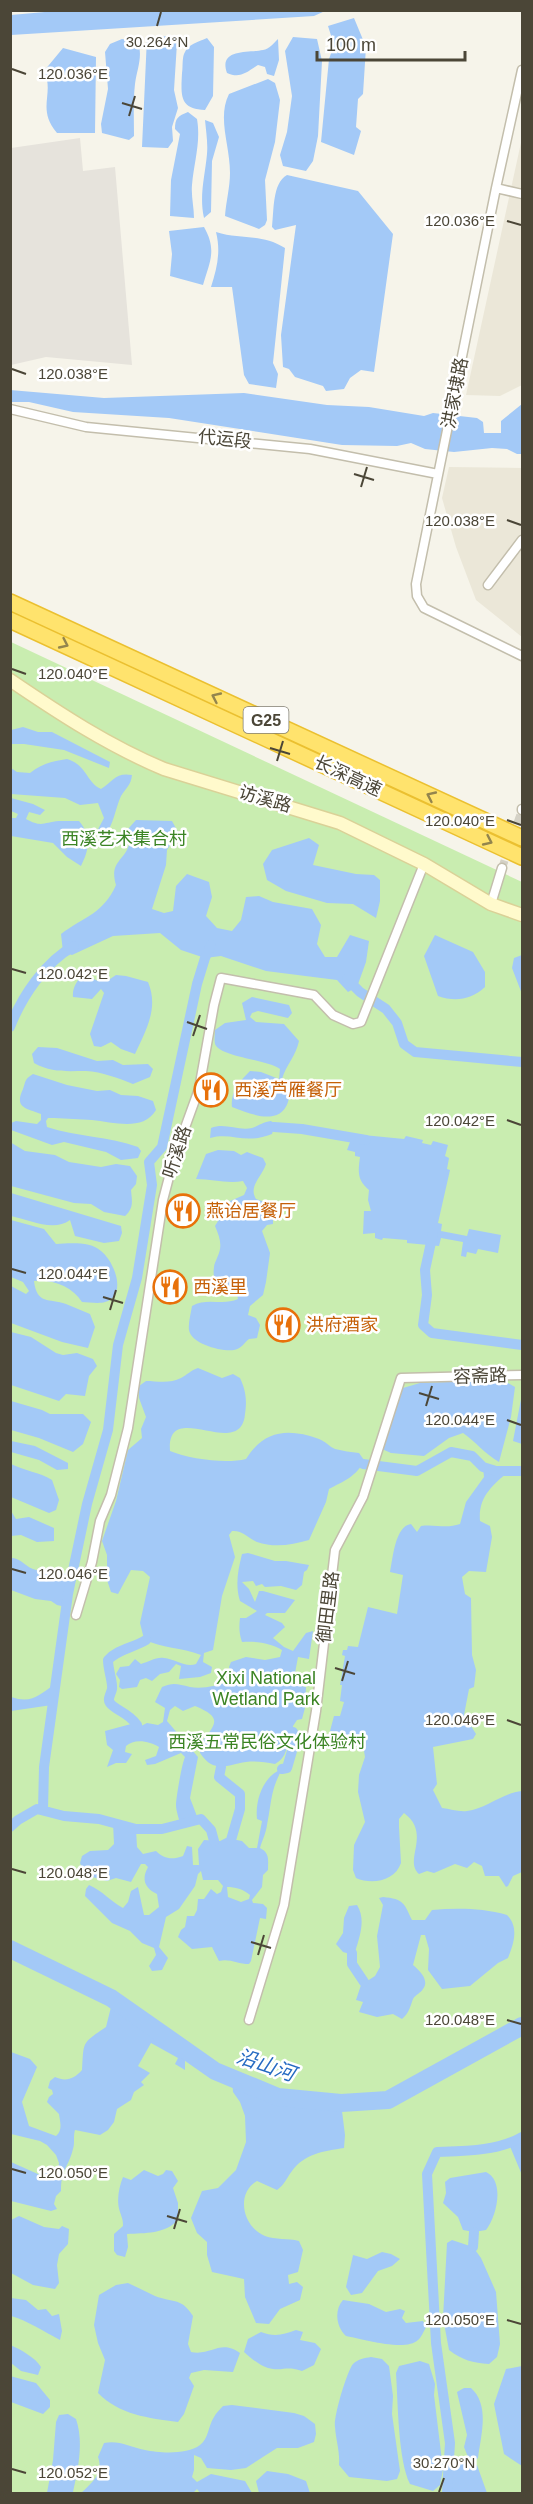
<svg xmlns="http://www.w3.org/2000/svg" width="533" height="2504" font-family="Helvetica,'Noto Sans SC',sans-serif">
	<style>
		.residential { fill: #ebe7d8 }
		.industrial { fill: #e6e3dc }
		.green { fill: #c9edb0 }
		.water { fill: #a3c9f7; fill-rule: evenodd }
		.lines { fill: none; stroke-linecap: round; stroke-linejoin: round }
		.canal { stroke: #a3c9f7; stroke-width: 10 }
		.river { stroke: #a3c9f7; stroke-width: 18 }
		.street-tunnel { stroke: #d4d1c6; stroke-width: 8; stroke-dasharray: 8 4; stroke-linecap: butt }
		.street-casing { stroke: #c3beac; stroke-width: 11 }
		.secondary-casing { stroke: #dad197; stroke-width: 15 }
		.highway-casing { stroke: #ebc030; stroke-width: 18 }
		.street { stroke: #fff; stroke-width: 8 }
		.secondary { stroke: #fffacc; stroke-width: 12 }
		.highway { stroke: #ffe36d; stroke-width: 15 }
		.oneway { stroke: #93854d }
		.ticks { fill: none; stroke: #4b4637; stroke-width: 2 }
		.labels { text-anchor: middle; stroke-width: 5; stroke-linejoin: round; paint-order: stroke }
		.shield { fill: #fff; stroke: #817e73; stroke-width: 1.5 }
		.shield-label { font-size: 16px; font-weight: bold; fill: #4b4637 }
		.street-label { font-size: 18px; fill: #4b4637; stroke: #fff }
		.park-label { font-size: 18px; fill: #3b8424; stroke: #fff }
		.food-label { font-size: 18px; fill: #c56008; stroke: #fff; text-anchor: start }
		.water-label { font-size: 20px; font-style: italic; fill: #256ac2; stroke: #fff }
		.ticks-label { font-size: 15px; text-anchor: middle; fill: #4b4637; stroke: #fff; stroke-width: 5; stroke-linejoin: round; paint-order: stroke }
	</style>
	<rect width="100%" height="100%" fill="#f6f4ea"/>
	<path class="residential" d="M522,138v247l-22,11 -34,-1z
		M449,467l73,1v169l-46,-37 -20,-53 -14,-49z"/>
	<path class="industrial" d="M80,138l3,33 32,-4 17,198 -86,-8 -35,8v-217z"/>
	<path class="green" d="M11,642l511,240v1611l-511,1z"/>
	<path class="water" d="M67,10h258v1l-11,5 -303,19v-20z
		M354,18l12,29 -3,47 -5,5 -2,28 5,4 -7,24 -33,-13 8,-83 5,-14 -6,-19z
		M174,36l3,7 -3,47 4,18 -6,19 1,14 -5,7 -26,-1 5,-110z
		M293,37l24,2 5,22 -4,75 -5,25 -7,10 -23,-5 -3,-11 7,-23 5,-36 -7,-45z
		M207,38l7,9 -1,49 -8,14c-26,-1 -24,-15 -23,-37 1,-5 0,-14 2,-19 4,-10 14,-12 23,-16z
		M122,39l16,3c5,15 -1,27 -3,42 -2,17 -1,35 -1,52l-5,4 -27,-7 -1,-9 7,-35 -3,-37 5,-8z
		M278,39l1,21 -5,16 -7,-2 -2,-7 -7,-2c-11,7 -18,14 -31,8 -9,-25 22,-20 36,-23 6,-1 11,-7 15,-11z
		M63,48l33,9 -1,76h-38c-21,-25 -2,-39 -13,-62z
		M268,79l7,4 5,17 -5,42 -10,38 2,40 -2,5 -6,4 -34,-13c1,-14 5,-29 5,-43 0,-28 -13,-55 -1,-79z
		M188,112l9,7c4,23 -3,43 -5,66 -1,11 2,22 2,33l-24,-2 1,-36 9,-46 -5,-5c0,-11 3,-13 13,-17z
		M205,120l8,3 6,14 -7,24 -1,51 -7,6c-5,-22 1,-42 3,-64 1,-11 -1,-23 -2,-34z
		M287,175l71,16 35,43 -19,138 -13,-2 -11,8 -6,11 -18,2 -3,-5 -28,-9 -6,-8 -6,-2 -2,-32 15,-110 -21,5 -3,-3c2,-15 0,-44 15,-52z
		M204,227c13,23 6,34 -1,58l-33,-9 2,-22 -3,-23z
		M216,232c25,8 45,1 69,16l-12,115 5,11 -2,14 -27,-4 -5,-9 -12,-88h-21c6,-19 10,-35 5,-55z
		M10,390l94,8 140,-5 83,12 42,2 55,9 9,-3 44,5 6,4 1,11h17v-12l21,-17v50h-5l-10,-5 -15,-1 -38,4 -29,-3 -14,-6 -14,3 -55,-1 -173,-27 -96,-6 -44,-10h-18z
		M23,727l15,5h14l58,30 -1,6 -45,-18 -40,-6h-13v-14z
		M67,759c20,6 19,23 34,30 12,-8 15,-17 31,-14 -1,10 -6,13 -11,21 -6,13 -7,29 -17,40l-8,-3 8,-15 -6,-15 -18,2 -15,-7 -54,-4v-26l6,4 13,1c11,-9 23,-12 37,-14z
		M11,798l22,6 12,6 -5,5 -11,-3 -3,7c16,9 18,3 33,2 7,0 13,0 20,0 13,15 10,29 2,45l-14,-9 -14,-14 -42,-7v-18h5l2,-4 -7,-3z
		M136,820l36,1 6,11 -11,18 -1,15 -14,44 12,4 9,-2 3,-25 11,-12 22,8 3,15 -6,19 11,12 15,3 9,-11 5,-23 13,-1 14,6 39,7 9,16 -4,19 8,13h12l13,-22 19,6 -3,21 -9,25 -9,5 -11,-12 -71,-9 -45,-15 -16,2 -24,-8 -21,-17 -47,3 -41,19 -9,-3 -2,-18c24,-18 42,-20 55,-49 -7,-23 8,-24 13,-40 1,-4 -1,-12 -1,-16z
		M309,838l10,7 -6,20 43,9 18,1 6,5v21l-4,17 -23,-14 -26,-1 -41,-12 -19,-11 -4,-16 9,-14z
		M435,935l38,17 12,20v15c-14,13 -30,15 -47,9l-14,-40z
		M522,955v39l-10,-26 2,-10z
		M83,974l15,7h9l9,-6 10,1 22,6c11,26 -2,48 -13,72l-14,-5 -10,-7 -10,5 -7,-1 -4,-12 14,-41 -3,-4 -9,10 -19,-2c-1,-9 4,-16 10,-23z
		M252,997l37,8 3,8 -4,5 -30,-7 -6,2 -2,4 6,5 28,2 15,17c-3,15 -13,24 -17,38l8,11c-2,38 -33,27 -58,17 -2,-15 8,-26 18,-36l11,1 18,7 1,-10c-15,-10 -60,-12 -65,-25 -1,-4 0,-10 0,-14l10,-7 21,-3 -4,-17z
		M38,1047l19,1 40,13 16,-1 10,5 25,-1 5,5 -3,8 -17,7c-15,-6 -31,-12 -47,-13 -19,0 -34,2 -52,-8l-2,-9z
		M33,1074l34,11 30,6 13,-1 11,5 17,1 15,5 3,9c-13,22 -43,12 -64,10 -12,-1 -25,-1 -38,-2h-6l-2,3 1,6c29,10 62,9 91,20l3,4 -3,7 -17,2 -15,-8 -42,-10 -12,3 -41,-15v-7l5,-2 21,3 4,-4v-6c-15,-6 -27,-6 -18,-25 3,-9 2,-10 10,-15z
		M271,1121l4,3 -3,10c-28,11 -39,-2 -62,4l1,-10c14,-6 26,3 41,0 6,-2 11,-6 19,-7z
		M353,1134l51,5 2,-3 17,4 -1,3 9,2 2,-4 15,4 -3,11 4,2 -2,11 3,1 -12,53 4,1 -1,7 26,5 2,-7 32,6 -3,18 -20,-4 -2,5 -9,-2 -1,5 -5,-1 2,-14 -22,-4 -2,8 -32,-3v-3l-24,-2 -1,2 -7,-2v-5l-12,1 1,-23h7l-3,-11 1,-10c-12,-10 -11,-18 -9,-33l-5,-1v-4l-8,-2z
		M10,1142l15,9 30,4 14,7 32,5 15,-3 14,2 7,10 -1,8 -5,6c1,11 3,18 -6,26l-21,-4 -13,-8 -17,-1 -63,-17z
		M218,1150l16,1 7,4 6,-3 16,6 3,6c-4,13 -18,22 -10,35l17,6v19l-6,1 -5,6 8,22 -4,29 -3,13 -13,11 -2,9 8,3 4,7 -3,13 -8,1c-6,5 -7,9 -15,11 -12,2 -43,-6 -45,-20 -1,-7 2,-17 3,-24 15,-9 31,0 46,-7l-1,-4 -31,-3c13,-14 6,-11 8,-25 0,-3 2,-6 3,-9 6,-12 3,-20 -2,-32l15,-25 14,-6 3,-7 -4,-7c-15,3 -31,-2 -47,-2l10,-25z
		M11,1193l110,33 1,7 -3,8 -15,2 -29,-7 -5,-16c-16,12 -41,0 -59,-4z
		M11,1220l33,9 12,15c13,-1 35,-3 45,7 13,10 27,44 4,51 -6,2 -17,0 -23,0 -10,-16 -30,-23 -48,-21 3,24 15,17 32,23 8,3 16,7 24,10l5,13 -7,21 -26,-6 -51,-19v-37l15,8 3,-3 -6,-9 -12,-5z
		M11,1332l20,5 25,16 7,2 14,-2 16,6 4,7 -8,10 -4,20 -19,-2 -7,7 -48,-16z
		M198,1368l24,10 11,-4 7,4c6,13 7,22 5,36 -4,48 -79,-17 -75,37 19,8 56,13 76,8 18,-29 42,-31 73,-20 6,2 11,8 16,10 8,2 16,3 24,4l5,7c-6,16 -22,22 -35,29l-3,13 -17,38c-17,5 -35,8 -52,2 -9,-4 -15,-12 -25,-11l-3,4 6,22 -13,39 -9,54 -9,3 -1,9 9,5 -1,6 -11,4 -21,2 2,-13 -5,-2 -7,8 -9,2 -8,7 -6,-3 -6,2 -3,7 -15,2 -3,-2 1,-7 -4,-6 4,-7 9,-1 6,-7 6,5c8,-2 14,-7 23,-6 11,1 22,10 32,6l5,-9c-20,-8 -39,-6 -57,-16l-4,-16 10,-46 -7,-6 -12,-1 -13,24 -7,-2 -4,-12v-25l-5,-14 14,-40 12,-51 14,-12 -1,-9 5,-12 -7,-19v-12l7,-5c11,0 24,3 35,-3 6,-3 10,-8 17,-10z
		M476,1381l32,2 7,4 -4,30 -12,45c-14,-8 -23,-20 -36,-29l-14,5 -25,18 -33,-3 -9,-4 21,-61 17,-5z
		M522,1394v50l-9,-3z
		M11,1401l31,9 8,4h33l8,8 -8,22 -10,8 -34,-14 -28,-8z
		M11,1441l24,5 33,17v6l-11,1 -18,-10 -28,-8z
		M11,1464c14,7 28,8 41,16l7,20 -3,10 -7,3 -38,-16z
		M483,1467l13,4h13c-17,15 -31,26 -29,50l10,5 2,11 -6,35 -17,-1 -7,6 3,17 6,4 1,57 4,15 -2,17 -5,2 -5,26 12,19 -3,5 -40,8 4,37 -4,6 9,18c8,1 17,4 25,3 19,-2 35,-18 55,-20v81l-9,4 -5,10 -2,1 -7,-11h-14l-3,-10 -8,-4 -7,6 -12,-4 -21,9 -7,-2 -8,3c-16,-14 13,-40 -15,-61l-5,6v8l2,36c-6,18 -29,22 -45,15l-3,-8 1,-25 11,-23 -7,-30 1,-17 6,-18 -1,-6 -2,-10 -5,-4 -27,-6 4,-15h6l4,-14 -4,-1 2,-16h-2l5,-29 -3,-1 1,-5h4l1,-4 10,1 10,-40 29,7 6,-39 -13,-3c3,-14 5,-46 21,-48l6,8 4,-6c14,-2 25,3 39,-2l6,-22 18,-25z
		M11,1511l5,8 13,-2 25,11v13l-17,1 -16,-7 -10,1z
		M248,1553l27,8h11l23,4 -2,5 -3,2 -2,13 -6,5 -15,-4 -16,1 -3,-3 -6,2 -3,-5 -11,1 7,7 6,13 4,-11h4l32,9 -10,13h-18l-2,2 17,8 3,4 -12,11 11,9 9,4 13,-18 7,-2 -4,28 -11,-2 -5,27 13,3 -1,21 -3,11 -5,1 -4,6 -1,13 -4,2c-2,11 -3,17 -13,23 -10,-2 -19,-3 -29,-2 -19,3 -32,12 -46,-9v-8c12,-19 27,-26 -5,-39l-12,5 -8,-5 -5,4 -3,11 31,36 -8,41 8,21 -18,5c-1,-6 -4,-13 -4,-19 0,-7 6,-42 9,-48l-4,-4 -26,11 -8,1 -2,-5 11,-4 3,-9c-9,-6 -25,-9 -33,-1l-1,6 7,2 -6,9h-10l-9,4 6,-17 -6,-5 -2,-14 26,-7 10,2 6,-3 11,2 5,-3 2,-14 -10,-6 7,-15c11,-5 16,-3 28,0 12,2 28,-1 39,-6l2,-7 -2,-7 2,-5 15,-5 19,3 15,-3 2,-7c-11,-7 -26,-9 -40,-8 -3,-9 -3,-15 -2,-24h6l11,-7 -17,-10c-5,-16 -2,-31 2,-47z
		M11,1558c10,0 12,7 22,11 12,4 27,7 39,3l-6,35 -9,-2 -6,-4 -16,-2 -24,-9z
		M55,1684l-3,21 -41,6v-14c21,7 28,-2 44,-13z
		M282,1769c-12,23 -10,32 -15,56 -1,8 -5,16 -7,23 10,5 8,12 8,22l-5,5 -1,12 -10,13 1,3 10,1 4,4 -1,11 -6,-1 -9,43 -2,3c-11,0 -20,-6 -30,-3l-7,-14 -20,2 -14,-12 3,-7 4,-3 2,-11h7l3,-6 1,-11h6l7,-10 6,5 4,-2 2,-6 -5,-6h-15l-2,-9 -3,3 -3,12 -16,23 -13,8 -7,30 9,11 -6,12 -10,1 -3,-5 7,-11 -2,-7 -12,-5 -12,-12 -18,-8 -27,-27 1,-7 3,-4c14,6 21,16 34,23l5,-6 3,-11 7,-4 6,28h5l10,-8 -2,-13c-12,-6 -16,-14 -9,-27l-3,-3h-4l-10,18 -15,-4 -9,3 -22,-6 -5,-12 2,-7 8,-5 18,-1 6,-6 -1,-21 23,6 1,18 6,7 13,-3c8,8 16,9 27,5l4,-10 5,1 1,18h6l-1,-16 6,-9 16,1 6,-3 16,3 7,7h8l5,-27 -5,-2c-2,-19 6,-43 25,-50zM227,1887c8,0 16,2 23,8l-1,4 -8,3 -13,-5z
		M383,1897c21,2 21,6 29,23h13l7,-10c25,-2 50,-2 75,5 12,12 7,28 1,43l-10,5 -28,23 -28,3 -14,-19 1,-21 -4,-14h-4l-8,30c6,5 17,15 10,24 -2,4 -7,5 -10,10 -3,8 -4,14 -11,20l-9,-5 -16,3 -18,-5 4,-10 -7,-2 5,-15 14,-9 5,-9 -3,-31 6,-31 -4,-7z
		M357,1905c9,14 3,31 -2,47l-5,2 -7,-2 -7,-8 7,-11 1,-15 5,-12z
		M113,1999l72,51v20l-10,-6 3,-6 -27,-15 -13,23 12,7 -9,9 3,3 -10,7 -3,8 -14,9 -3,13 -6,8 -8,5 -25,-5c-2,7 0,13 -2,19 -5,20 -12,19 -12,42l-5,5 -2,8 3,5 -6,2 -40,-10v-39l29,13 18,-6 1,-6 -3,-8 -9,-10 -7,-4 -29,-7v-82l19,7 7,8 -15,35 7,24 27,10c7,-6 4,-14 3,-22l-12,-12 2,-5 4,-3 -1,-4 -4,-2 2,-7 5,-4c11,5 19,2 27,-7 2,-29 -1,-26 24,-43z
		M232,2078l46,19 63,6 4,32 -1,13c-20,3 -40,6 -52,23 -6,8 -7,13 -15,19l-20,-9c-22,13 -14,46 8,55 10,4 23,2 34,5l4,9 -5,22 -10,3 1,9 8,-2 6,5 -3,13 -20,9 -11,15 -13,-1 -11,-26 -1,-18 -32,-7 -5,-17v-13l-10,-9 -6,-15 11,-27 16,-3 18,-18 10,-28 -1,-26 -5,-14 -7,-10z
		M522,2137v38l-13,-31z
		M144,2170l14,6 5,-2 3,-4 6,1 6,10 -5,7 5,15v17c-13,14 -33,13 -51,14l1,13 -3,10 -8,-2 -3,-4v-17l9,-8c0,-6 -1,-8 -3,-14 -4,-11 -1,-25 3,-35l8,3z
		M486,2172c19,9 11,44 0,58l-12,2 -11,-2 -5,-13 -15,-14 3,-10 -1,-11 5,-4z
		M19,2216l25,11 15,2 3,-3 7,3 -1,15 -9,10 -2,11 2,18 -4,6 -22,-4 -22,-12v-53z
		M452,2240l21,7 8,11 15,34 4,52 -3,13 -8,7c-16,-1 -27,-4 -40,-14l-6,-32 4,-75z
		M382,2252l9,2 9,5 -8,7 -14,5 -16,22 -11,2 -5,-8 7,-32 14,4z
		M128,2283c9,4 18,9 27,13 18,7 26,1 38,20l-5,28 3,8c21,4 29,-13 49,1l-7,19 -29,-2 -13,3 -2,5 5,8 -10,28 -6,8c-30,-4 -58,-7 -80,-29l7,-33 -7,-17 -4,-18 5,-30 17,-10z
		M11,2298l15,2 12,10 8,-1 6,7 7,-2 3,17 -2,9c-17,-9 -32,-19 -49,-24z
		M343,2300l26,4 17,8 14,-3 5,2 -3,7 4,5 17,-2 3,6c-2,4 -5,11 -8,13 -12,12 -56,-1 -72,-4 -10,-9 -12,-26 -3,-36z
		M296,2330l7,2 -3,8 15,3 6,6 -7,16 -12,6c-15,-5 -16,-1 -29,-2 -11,-1 -21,-10 -29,-17l4,-13 13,-7c13,5 22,3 35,-2z
		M10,2345c10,4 26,13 31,22l-3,8 -17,-4 -10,-8z
		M371,2357l11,2 7,7 4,30 -1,18 8,57 -3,8 -10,2 -38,-4 -10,-12c1,-14 -3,-24 -4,-38 -2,-9 12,-56 18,-63 5,-5 12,-6 18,-7z
		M420,2361l9,3 6,20 -1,11 9,74 -3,16 -7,6 -23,-7c-12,-24 -12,-81 -14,-111l3,-7z
		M522,2366v100l-18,-12 -10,-50 12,-35z
		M10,2376l26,7 14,17v7l-7,7 -32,-12z
		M464,2388h7c19,17 10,47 7,70l-7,5 6,2 10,28h-46l6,-2 1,-18 16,-12 6,1 -6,-15 3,-12 -10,-43z
		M232,2405l62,8 10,3 11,8 1,10 -2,8 -16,6h-21l-31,20 -15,2 -24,-2 -6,-10 -7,-3v15l-2,7 5,5 14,-8 34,7 7,12h-52l-3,-4 -5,5 -111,-1c11,-10 23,-20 17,-36l6,-14c15,-3 26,4 41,7 14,3 42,5 55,-5 9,-7 8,-19 14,-28 2,-4 6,-8 9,-11z
		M68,2414l8,5c8,23 2,50 -3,73l-1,1h-25l6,-33 3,-38 3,-7z
		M267,2471l21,3 18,7 4,12h-51l-3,-12z"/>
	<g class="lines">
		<path class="canal" d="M347,979l13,13 26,17 11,14 7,21 11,8 107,10
			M10,1027c12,-31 35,-65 64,-81
			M274,1127l28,2 64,11
			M433,1233l-8,37 2,25 -4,30 9,8 90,12
			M363,1464l54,7 34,-19 21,4 11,11 13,4h26
			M137,1725c-9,-13 -21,-14 -27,-22 -3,-4 1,-9 2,-14 1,-7 -4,-19 -4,-29 10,-11 25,-12 38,-20
			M221,1767l-2,10 21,17v15l-9,31
			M282,1769l5,-1 5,-17 1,-19
			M43,1810l1,-43 24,-173 19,-90 21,-74 10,-85 19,-67 15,-93 -3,-23 13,-15 35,-163 8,-26 6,-13
			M10,1827l8,-7 19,-11 27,7 35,3 37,10h26l39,-10 10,11 3,11
			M352,1953v11l12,18
			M473,2247l1,-15
			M447,2491l3,-48 -14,-100 -9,-169 10,-22c28,-1 61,-1 85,-15"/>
		<path class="river" d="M10,1949l101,49 104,73 63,26 63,6 47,-3 134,-74"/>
		<path class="street-tunnel" d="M502,868l20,-58"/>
		<g class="street-casing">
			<path id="street" d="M522,70l-26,118 -80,396 1,12 7,12 98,48
				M496,188l26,6
				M10,409l76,18 224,22 128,25
				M488,585l34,-45
				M522,810v-1
				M491,904l11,-36
				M76,1615l16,-53 8,-41 11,-26 17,-67 35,-228 11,-42 25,-69 15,-84 7,-27 93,17 19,20 20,9 8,-2 63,-158
				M249,2020l35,-115 32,-194 19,-161 28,-53 38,-119 121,-3"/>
		</g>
		<g class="secondary-casing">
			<path id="secondary" d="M10,680c50,34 99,66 154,89l176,54 84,41 67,40 31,11"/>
		</g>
		<g class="highway-casing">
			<path id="highway" d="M10,602l512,236
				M10,620l512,237"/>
		</g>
		<use href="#street" class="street"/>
		<use href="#secondary" class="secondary"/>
		<use href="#highway" class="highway"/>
	</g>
	<defs><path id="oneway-chevron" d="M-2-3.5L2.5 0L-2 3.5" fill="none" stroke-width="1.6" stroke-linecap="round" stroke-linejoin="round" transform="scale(1.5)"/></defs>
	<g class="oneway">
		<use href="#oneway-chevron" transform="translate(64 644) rotate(25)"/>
		<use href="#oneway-chevron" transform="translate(216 697) rotate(-155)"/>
		<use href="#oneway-chevron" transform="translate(431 796) rotate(-155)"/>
		<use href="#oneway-chevron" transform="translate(488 841) rotate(25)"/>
	</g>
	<path class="ticks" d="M157,26l4,-14M12,69l14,5M122,103l20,6M129,116l6,-20M507,221l14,4M12,369l14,5M354,474l20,6M361,487l6,-20M507,520l14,5M12,669l14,5M270,748l20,6M277,761l6,-20M507,820l14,5M12,969l14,4M187,1022l20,7M193,1036l7,-21M507,1120l14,5M12,1269l14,4M103,1297l20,6M110,1310l6,-20M419,1393l20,6M426,1406l6,-20M507,1420l14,5M12,1569l14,4M335,1668l20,6M342,1681l6,-20M507,1720l14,5M12,1869l14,4M251,1942l20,6M258,1955l6,-20M507,2020l14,4M12,2169l14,4M167,2216l20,6M174,2229l6,-20M507,2320l14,4M12,2469l14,4M439,2492l5,-14"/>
	<defs>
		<g id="restaurant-ring" transform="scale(1.725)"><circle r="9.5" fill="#fff" stroke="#e8710a" stroke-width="1.5"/><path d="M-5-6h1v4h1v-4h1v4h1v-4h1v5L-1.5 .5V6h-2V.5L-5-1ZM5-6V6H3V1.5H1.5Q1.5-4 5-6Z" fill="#e8710a"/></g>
	</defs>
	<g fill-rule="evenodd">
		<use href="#restaurant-ring" x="211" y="1090"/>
		<use href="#restaurant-ring" x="183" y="1211"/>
		<use href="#restaurant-ring" x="170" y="1287"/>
		<use href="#restaurant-ring" x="283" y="1325"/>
	</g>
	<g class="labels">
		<rect class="shield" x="243.5" y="707" width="45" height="26" rx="4.5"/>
		<g class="shield-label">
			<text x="266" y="726">G25</text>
		</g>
		<g class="street-label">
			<text transform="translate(455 393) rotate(-79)" y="6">洪家埭路</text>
			<text transform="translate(225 439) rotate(6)" y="6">代运段</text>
			<text transform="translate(348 776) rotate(25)" y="6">长深高速</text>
			<text transform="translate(265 799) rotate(16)" y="6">访溪路</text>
			<text transform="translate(177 1152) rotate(-72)" y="6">听溪路</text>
			<text transform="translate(480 1376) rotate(-2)" y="6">容斋路</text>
			<text transform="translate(328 1607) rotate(-83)" y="6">御田里路</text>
		</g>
		<g class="park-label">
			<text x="124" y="845">西溪艺术集合村</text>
			<text x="266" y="1684">Xixi National<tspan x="266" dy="21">Wetland Park</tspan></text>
			<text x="267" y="1748">西溪五常民俗文化体验村</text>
		</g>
		<g class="food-label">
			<text x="234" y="1096">西溪芦雁餐厅</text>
			<text x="206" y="1217">燕诒居餐厅</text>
			<text x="193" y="1293">西溪里</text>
			<text x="306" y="1331">洪府酒家</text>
		</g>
		<g class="water-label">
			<text transform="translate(266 2065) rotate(19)" y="7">沿山河</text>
		</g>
	</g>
	<g class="ticks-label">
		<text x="157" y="47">30.264°N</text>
		<text x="73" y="79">120.036°E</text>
		<text x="460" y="226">120.036°E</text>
		<text x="73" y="379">120.038°E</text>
		<text x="460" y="526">120.038°E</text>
		<text x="73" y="679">120.040°E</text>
		<text x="460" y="826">120.040°E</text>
		<text x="73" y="979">120.042°E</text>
		<text x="460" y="1126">120.042°E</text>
		<text x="73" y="1279">120.044°E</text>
		<text x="460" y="1425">120.044°E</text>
		<text x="73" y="1579">120.046°E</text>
		<text x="460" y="1725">120.046°E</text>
		<text x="73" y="1878">120.048°E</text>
		<text x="460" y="2025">120.048°E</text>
		<text x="73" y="2178">120.050°E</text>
		<text x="460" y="2325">120.050°E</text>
		<text x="444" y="2468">30.270°N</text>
		<text x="73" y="2478">120.052°E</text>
	</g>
	<rect width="533" height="2504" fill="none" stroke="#4b4637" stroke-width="24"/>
	<path d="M317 51v9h148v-9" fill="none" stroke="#4b4637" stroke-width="3"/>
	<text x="326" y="51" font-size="18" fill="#4b4637" stroke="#ffffff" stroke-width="4.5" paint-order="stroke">100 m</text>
</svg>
